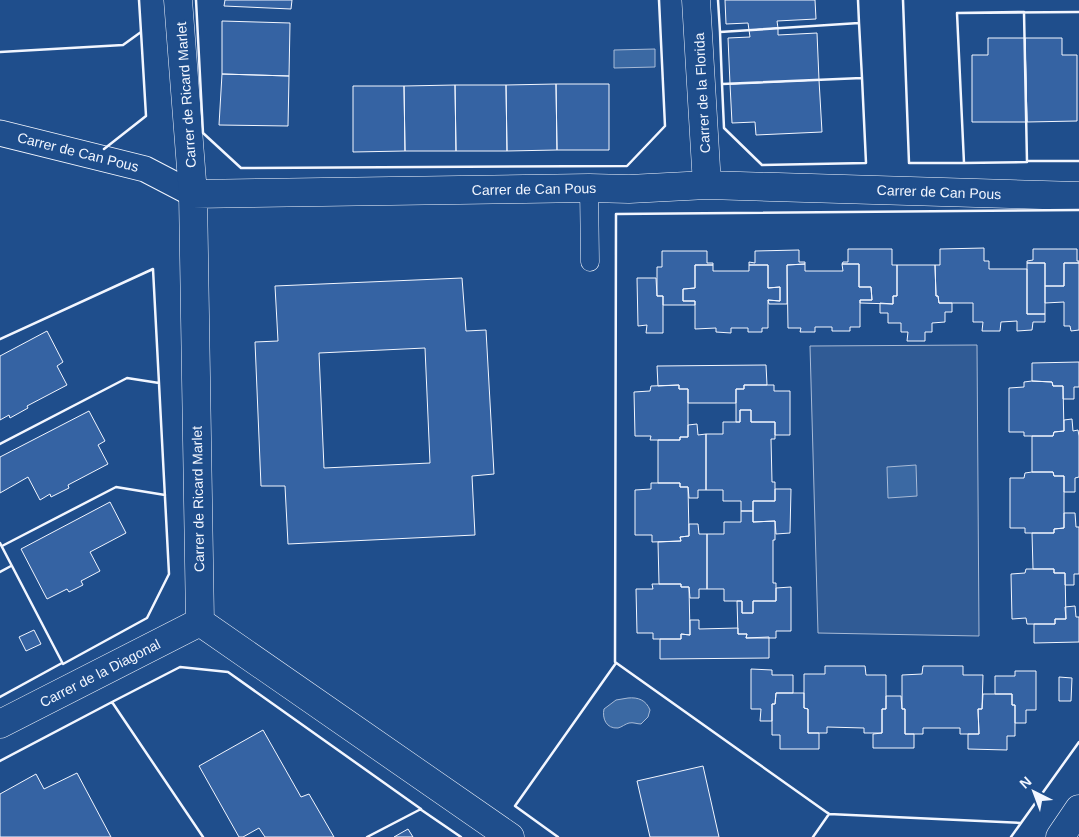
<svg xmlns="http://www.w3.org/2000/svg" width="1079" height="837" font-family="Helvetica,sans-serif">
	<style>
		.parking { fill: #305b95; stroke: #a8bbd7 }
		.water { fill: #3b69a3; stroke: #a8bbd7 }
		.building { fill: #3563a3; stroke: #f2f6ff; fill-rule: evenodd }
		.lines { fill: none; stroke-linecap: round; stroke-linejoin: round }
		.service-casing { stroke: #f2f6ff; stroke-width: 19 }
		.pedestrian-casing { stroke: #f2f6ff; stroke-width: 27 }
		.minor-casing { stroke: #f2f6ff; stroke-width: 29 }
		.service { stroke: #1f4e8c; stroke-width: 18 }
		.pedestrian { stroke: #1f4e8c; stroke-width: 25 }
		.minor { stroke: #1f4e8c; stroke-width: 28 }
		.wall { stroke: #f2f6ff; stroke-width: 2.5 }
		.labels { text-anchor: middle; stroke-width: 4; stroke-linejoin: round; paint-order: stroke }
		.street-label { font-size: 14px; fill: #f2f6ff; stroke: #1f4e8c }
	</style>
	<rect width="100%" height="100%" fill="#1f4e8c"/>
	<path class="parking" d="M977,345l2,291 -161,-3 -8,-287z"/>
	<path class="water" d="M655,49v18l-41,1v-18z
		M916,465l1,31 -29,2 -1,-31z
		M628,698c10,-1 18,2 22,12l-2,7 -7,7c-4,0 -8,-2 -12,-1 -4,1 -7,4 -11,5 -12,1 -16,-10 -14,-19l12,-9z"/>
	<path class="building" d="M225,0h67l-1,9 -67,-3z
		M725,0h90l1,19 -39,2 1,7 -29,2 -1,-7 -22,1z
		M222,21l68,2 -1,53 -67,-2z
		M778,28v7l39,-2 2,47 -89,4 -2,-46 22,-1 -1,-7z
		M988,38h37l2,84h-55v-67h16z
		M1025,38h37v17h15v66l-50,1z
		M222,74l67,2 -1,50 -69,-1z
		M819,80l3,52 -66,3 -1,-13 -23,1 -2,-39z
		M556,84h53v66h-52z
		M556,84l1,66 -50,1 -1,-66z
		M455,85h51l1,66h-51z
		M455,85l1,66h-51l-1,-65z
		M353,86h51l1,65 -52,1z
		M984,248v13h5v8h38v45h18v8h-12l-1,8 -15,1v-10l-16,1 -1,9h-18l1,-9h-10v-19h-34l-1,-7h-2l-1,-31h5v-16z
		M848,249h44v16h5v31h-4v8l-33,-1v-3h12l-1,-13h-12v-23h-17l1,-2h5z
		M1033,249h44v12h2v2h-15v23h-19v-23h-18v-2l6,-1z
		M799,250v12h6v2l-18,1v39h-18l-1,-4 12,1v-14l-12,1v-23h-19v-3l6,1v-12z
		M662,251h45v12h6v2h-18v23l-12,1v12h12v4h-32v-9h-6v-29h5z
		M1027,263h18v51h-18z
		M1064,263h15v67l-8,1 -1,-5h-6v-24l-19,1v-17h19z
		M805,264v7h38l-1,-7h17v23h12l1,13h-12v27h-10v4h-18v-4h-17v5h-15l1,-4h-13l-1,-63z
		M695,265h18v6h36v-6h19v23l12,-1v14l-12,-1v28h-6v4h-14v-4h-17v5l-15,-1v-4l-21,1v-28h-12v-12l12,-1z
		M897,265h38l1,31h2l1,7h13v9h-7v10l-13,1v9h-7v9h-18l1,-9h-7v-9h-13v-10h-8v-10l13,1v-8h4z
		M462,278l4,53 20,-1 8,144 -22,2 3,59 -187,9 -3,-58h-24l-6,-144 23,-1 -3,-55zM425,348l5,115 -106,5 -5,-115z
		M637,278h19l1,18h6v37h-17l1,-8 -9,1z
		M47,331l16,31 -6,4 10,19 -40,21 1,2 -18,10 -1,-3 -9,5v-64z
		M1079,362v25h-5v12h-11v-13h-10l-1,-4 -20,-1v-18z
		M766,365l1,20h-23v4h-8v14h-48v-14h-9v-4l-21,1 -1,-20z
		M1032,381l20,1 1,4h10l1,45 -10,1 -1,4h-29v-4h-15v-44l15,-1v-5z
		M679,385v4h9v48h-8v3h-30l1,-4h-16l-1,-44 16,-1 1,-5z
		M744,385h30v6h16v44h-15v-13h-24v-12h-11v12h-4v-33h8z
		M740,410h11v12h24v17h-4l1,43h3v19h-22v10h-12v-10h-18v-11h-17v-56h17v-12h17z
		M89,411l16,30 -7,4 10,19 -40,21 1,3 -18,9 -1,-3 -10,6 -12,-23 -28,16v-36z
		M1072,419l1,12 5,-1 1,6v41l-4,1v14h-11v-16h-10l-1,-4h-21v-36h21l1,-4 10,-1v-11z
		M697,424l1,11 8,-1v56h-8v8h-9l-1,-11h-8v-4h-22v-43h22v-3h8v-12z
		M1032,472h21l1,4h10v52l-10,1v4h-29v-5h-15v-50h14l1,-5z
		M651,483h29v4h8l1,49 -9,1 1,4 -29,1v-7h-17v-45l16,-1z
		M775,489h16l-1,44 -14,1 -1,-13 -22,1v-21h22z
		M110,502l16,31 -36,19 10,19 -19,10 2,4 -14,7 -2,-3 -20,10 -26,-50z
		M741,511h12v11l22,-1v19h-2v43h3v18h-23v12h-11v-12h-18v-12h-17v-55h17v-12h17z
		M1064,513h11l1,14h3v47h-5v11h-9v-12h-11v-4h-21l-1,-36h22v-4l10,-1z
		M689,524h9l1,10h8v55h-8v9h-9l-1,-11h-8v-3h-22l-1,-42 23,-1 -1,-4 9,-1z
		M1026,569h28v4h11l1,46h-11v5h-28l-1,-6 -14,1 -1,-45 14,-1z
		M652,584h29v3h8l1,48 -9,-1v5h-28v-6h-16l-1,-44h17z
		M791,587v44h-15v7h-30l1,-4h-9l-1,-33h5v12h11v-12h23v-13z
		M1075,606l1,11h3v25l-45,1v-19h21v-5h11l-1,-12z
		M690,620h9v9l39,-1v6h9l-1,4 23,-1v21l-109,1v-20h21v-5l9,1z
		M34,630l7,14 -15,7 -7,-14z
		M825,666h40l1,9h20v34h-4v24h-18v-5l-37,-1v6h-19v-24l-4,-1v-34h21z
		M923,666h40v9h20l-1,34h-4l1,25h-19v-6h-37v6h-18v-25h-3v-34l20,-1z
		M751,669l21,1v5h21v18h-17l-1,11h-3v17h-12l1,-12h-10z
		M1015,671h21v39h-10v13h-11v-18h-3v-11h-17v-18h20z
		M1059,677l13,1 -1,23h-12z
		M776,693h28v15l4,1v24h11v16h-39v-14h-8v-31h3z
		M983,694h29v11h3v31h-8v14l-39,-1v-15h11l-1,-25h4z
		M886,696h15l1,13h3v25h9v14h-41v-14l9,-1v-24h4z
		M263,730l38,67 8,-3 25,43h-69l-6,-9 -16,9h-4l-40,-71z
		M703,766l16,71h-69l-13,-56z
		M77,773l34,64h-111v-43l36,-20 8,15z
		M408,829l5,8h-19z"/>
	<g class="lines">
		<g class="service-casing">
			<path id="service" d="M589,188l1,74"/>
		</g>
		<g class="pedestrian-casing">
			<path id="pedestrian" d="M0,133l145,36 48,25"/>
		</g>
		<g class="minor-casing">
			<path id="minor" d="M178,0l15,194 7,428
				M696,0l11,185
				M193,194l396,-6 40,1 78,-4 372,11
				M200,622l310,215
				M0,724l200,-102
				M1060,837l19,-28"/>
		</g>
		<use href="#service" class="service"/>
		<use href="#pedestrian" class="pedestrian"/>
		<use href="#minor" class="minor"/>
		<path class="wall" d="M139,0l2,32
			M196,0l7,133 38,35 386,-2 38,-40 -6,-126
			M718,0l2,32
			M903,0l6,163h55l-7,-150 122,-1
			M1024,12l3,150 -63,1 -7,-150z
			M858,23h1l-1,-23
			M859,23l3,55 -140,6 -2,-52z
			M0,52l123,-7 18,-13 5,84 -42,33
			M862,78l4,85 -104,2 -38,-37 -2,-44z
			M1027,161h52
			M1079,210l-463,4 -1,448 214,152 192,9 58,-81
			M0,339l153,-70 16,305 -22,44 -84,46 -51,-98
			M0,444l127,-66 32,5
			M0,543l13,25
			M2,546l114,-59 49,8
			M0,572l11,-6
			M0,697l62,-34
			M0,761l112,-59v1
			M420,809l41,28
			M203,837l-91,-135 68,-35 48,5 193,137 -54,28
			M558,837l-43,-31 101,-143
			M813,837l16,-23 -1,-1
			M1011,837l10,-14"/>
	</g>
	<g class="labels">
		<g class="street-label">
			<text transform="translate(702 93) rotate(-93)" y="5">Carrer de la Florida</text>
			<text transform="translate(186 95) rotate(-94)" y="5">Carrer de Ricard Marlet</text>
			<text transform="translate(78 152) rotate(14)" y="5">Carrer de Can Pous</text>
			<text transform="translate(534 189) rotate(-1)" y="5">Carrer de Can Pous</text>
			<text transform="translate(939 192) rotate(2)" y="5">Carrer de Can Pous</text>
			<text transform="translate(198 499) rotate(-91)" y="5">Carrer de Ricard Marlet</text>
			<text transform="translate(100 673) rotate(-27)" y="5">Carrer de la Diagonal</text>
		</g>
	</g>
	<g transform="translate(1034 792) rotate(318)" stroke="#1f4e8c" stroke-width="4" paint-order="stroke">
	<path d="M0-4L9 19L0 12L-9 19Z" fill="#f2f6ff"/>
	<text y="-8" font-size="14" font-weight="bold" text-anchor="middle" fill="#f2f6ff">N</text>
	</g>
</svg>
